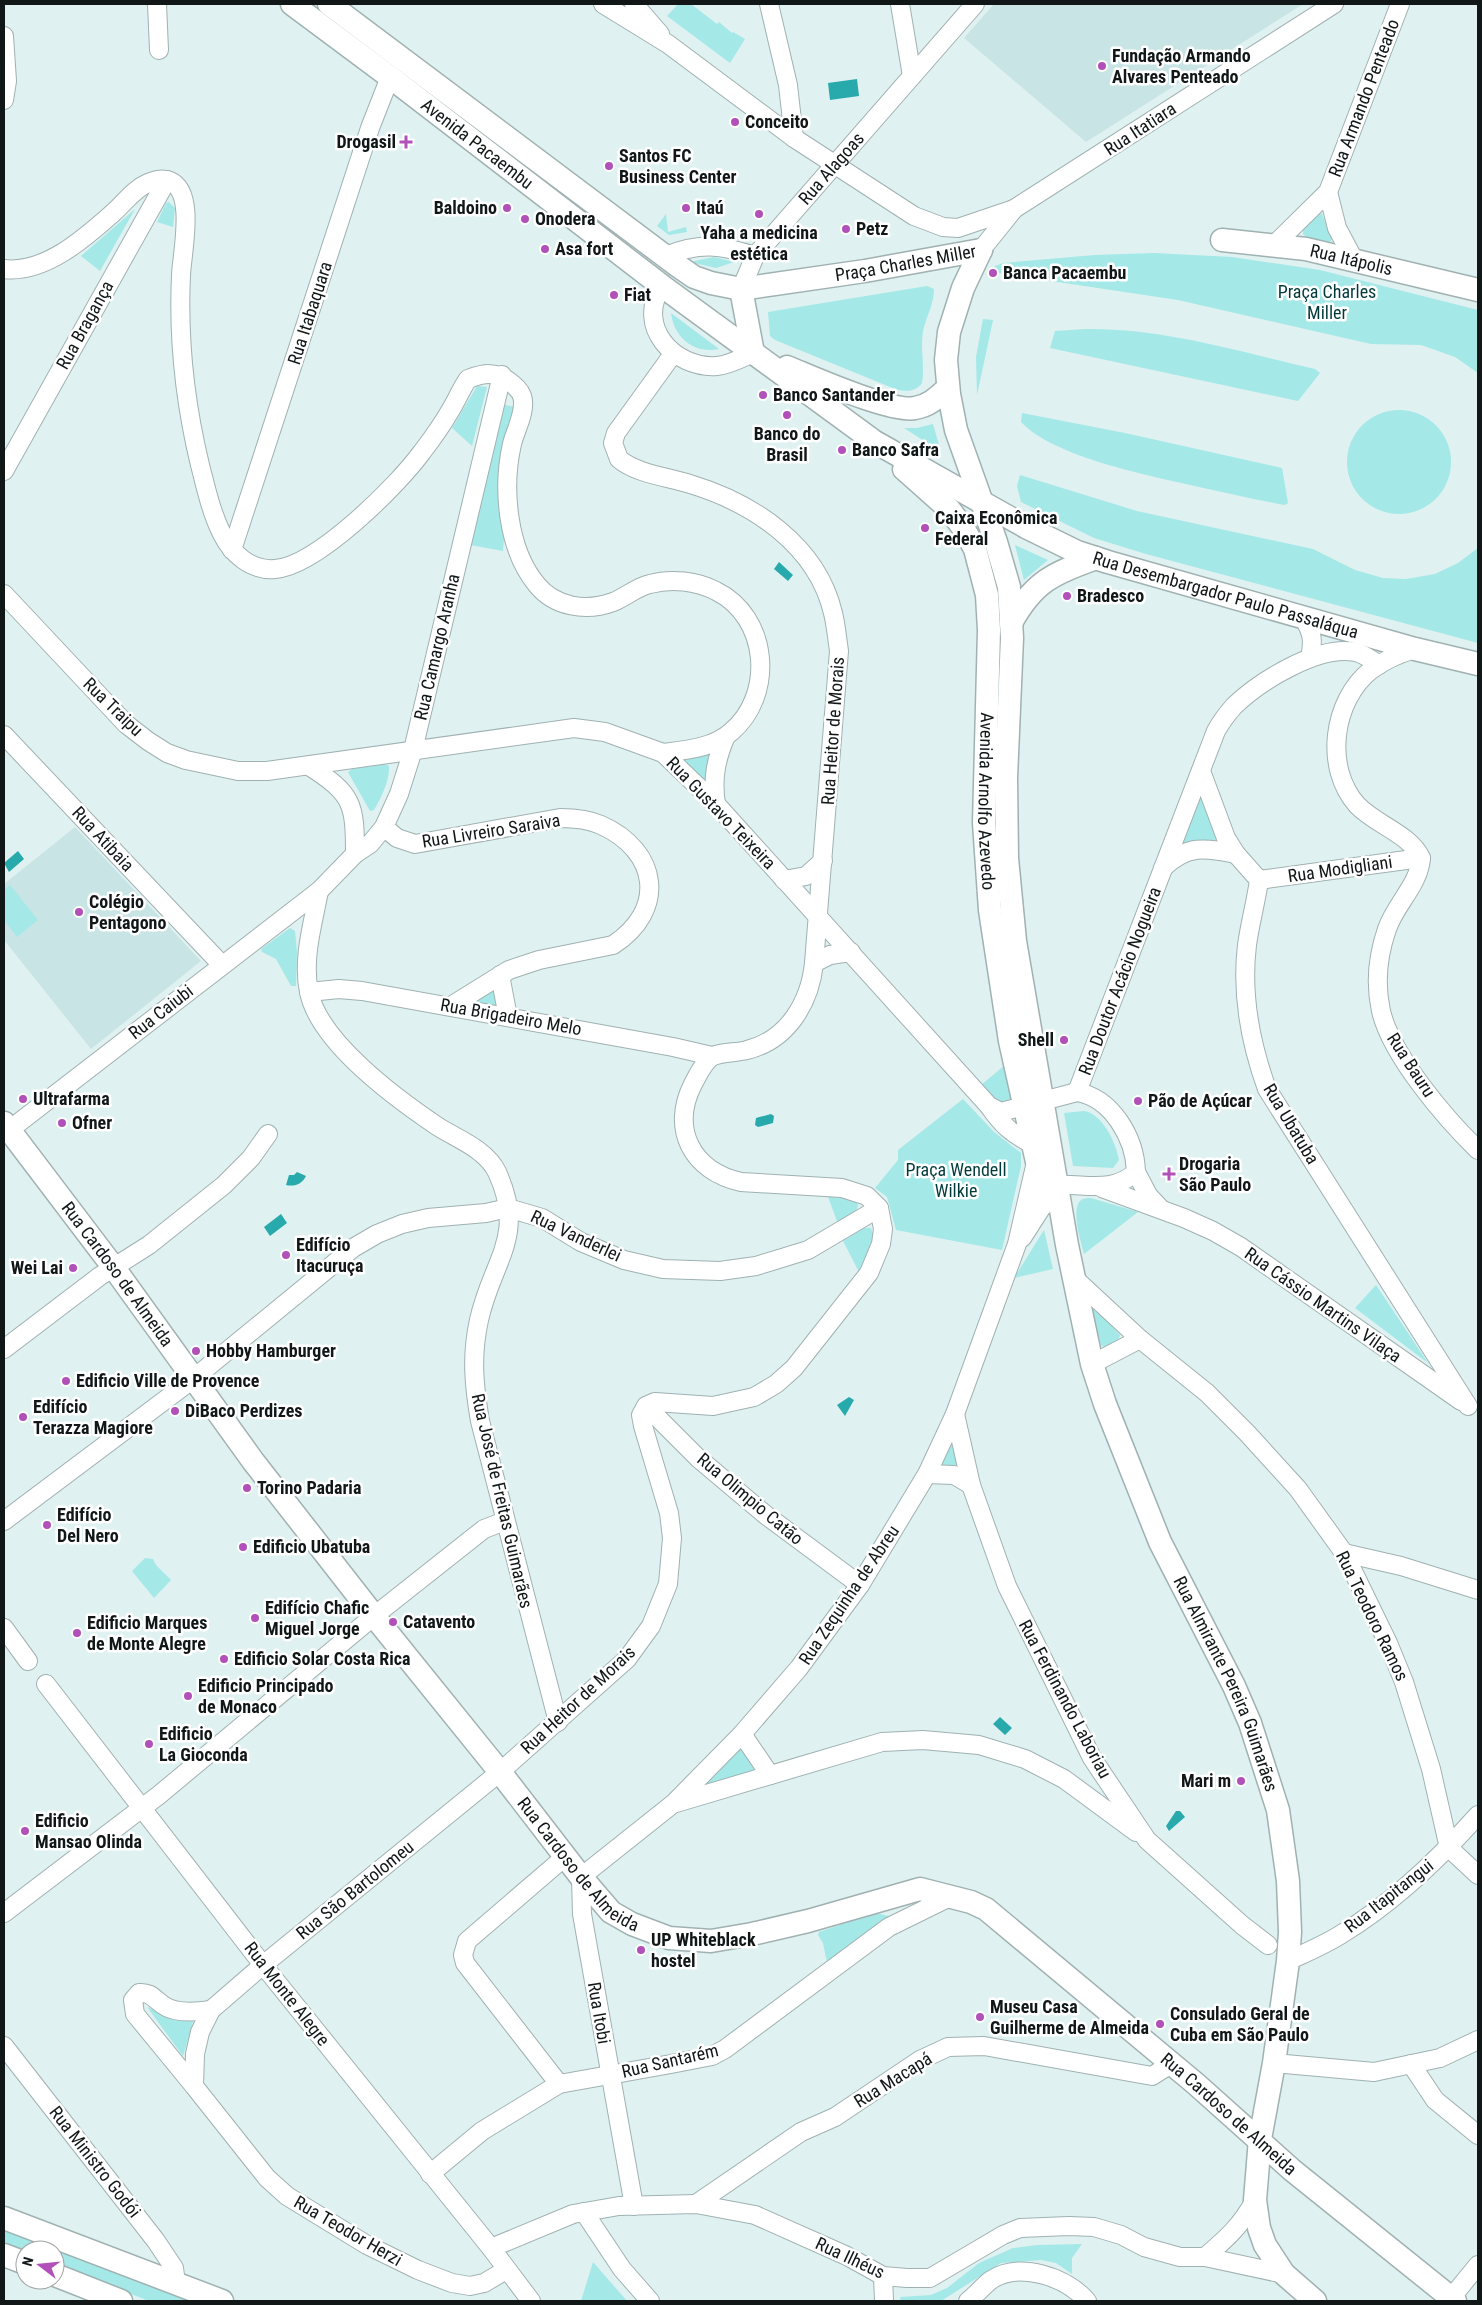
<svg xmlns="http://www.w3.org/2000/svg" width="1482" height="2305" font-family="'Roboto Condensed',sans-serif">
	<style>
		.built { fill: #c9e4e4 }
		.green { fill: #a5e8e8 }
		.water { fill: #28a9ac }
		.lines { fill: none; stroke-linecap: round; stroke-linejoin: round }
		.minor-casing { stroke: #a0b1b1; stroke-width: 20 }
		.major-casing { stroke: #a0b1b1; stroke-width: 25 }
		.minor { stroke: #fff; stroke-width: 18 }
		.major { stroke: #fff; stroke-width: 22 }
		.poi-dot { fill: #b150b8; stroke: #fff; stroke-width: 2 }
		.labels { text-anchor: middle; stroke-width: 5; stroke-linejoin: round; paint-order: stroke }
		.poi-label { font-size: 18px; font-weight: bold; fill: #111717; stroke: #fff; text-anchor: start }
		.street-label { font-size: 18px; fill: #111717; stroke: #fff }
		.park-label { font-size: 18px; fill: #003a3b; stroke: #fff }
	</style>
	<rect width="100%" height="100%" fill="#dff1f1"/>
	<path class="built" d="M994,4h309l-217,138 -122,-104z
		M75,827l126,134 -110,88 -87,-109v-56z"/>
	<path class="green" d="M678,4h13l26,20 2,-2 13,11 1,-1 12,7 -15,24 -63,-47z
		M169,202l6,6 -2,19 -16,-5 9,-19z
		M135,209l-35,62 -19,-15z
		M1320,213l2,1 10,26 -2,2 -24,-5 -3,-3v-4z
		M666,214l2,18 18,-5 1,5 -18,3 -12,-9z
		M1154,253l78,4 88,13 158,40v63l-23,-16 -34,-12 -50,-1 -193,-44 -187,-28 4,-6 8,-3 92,-8z
		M714,257l20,5 -18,6 -26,-6z
		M927,286l7,3c0,15 -8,28 -11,42 -3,18 2,35 -1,52 -6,9 -17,9 -27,6l-120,-49 -5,-4 -2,-24z
		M671,313l48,36c-25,5 -45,-11 -48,-36z
		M983,319l10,1 -16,75 -1,-38z
		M1086,329c78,-1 154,23 229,40l5,4 -22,28 -248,-53 5,-17z
		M477,386l10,1 -15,59 -20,-18z
		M501,404l14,3 -12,144 -33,-6z
		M1347 462a52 52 0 1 1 104 0a52 52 0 1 1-104 0Z
		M1022,413l103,20 157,35 6,35 -3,2c-29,-5 -57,-12 -86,-18 -47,-11 -144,-29 -178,-65z
		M933,424l8,28 -37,-24h13z
		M1020,475l117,36 176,38 42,21 28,8 23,1 29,-5 23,-11 20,-15v95l-332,-89 -52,-16 -73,-36 -4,-16z
		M1015,545l33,15 -24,20z
		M711,750l-5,30 -3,3 -23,-23z
		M385,764l4,2c1,14 -8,32 -15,44l-4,1 -22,-39 4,-3z
		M1200,791l22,54 -21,-4 -22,6 10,-22z
		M10,885l28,35 -21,17 -13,-17v-30z
		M290,928l5,3 2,20 -1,35h-5l-15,-27 -14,-7 -1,-3z
		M496,989l3,18 -26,-5z
		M1005,1065l9,30 -3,7c-15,6 -22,-6 -30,-17z
		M963,1099l31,33 27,21v13l-19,84 -106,-20 -9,-33 -12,-9 23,-28v-10z
		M1084,1111c19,3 32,32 35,49l-6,8 -40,-2 -9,-53z
		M827,1194l29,5 2,7 -3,7 -17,11z
		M1091,1198l47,14 -54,42c-3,-12 -13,-43 -4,-53 3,-3 7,-3 11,-3z
		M864,1228h7l3,9 -15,35 -16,-31z
		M1044,1230l9,39 -39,9z
		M1376,1285l52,78 -73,-55z
		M1092,1305l28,30 -2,5 -11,9 -6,-4 -11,-39z
		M954,1431l6,39 -22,-3z
		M145,1558l8,1 3,6 15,15 -17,18 -22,-27z
		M742,1744l19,27 -70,22z
		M876,1913l17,4 -66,46 -4,-20 -5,-8 1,-3z
		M147,2007l23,10 23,5 -10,34z
		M4,2225l198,76h-53l-94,-37v-14l-30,1 -21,-9z
		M1082,2244l-10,14v16l-16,-11 -15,-3 -40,3 -60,38h-40l-1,-4 31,-2 16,-7 32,-25 34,-15 24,-3z
		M593,2262l34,39h-46z"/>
	<path class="water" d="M857,79l2,17 -29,4 -2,-17z
		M779,562l14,13 -5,6 -14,-12z
		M18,851l6,8 -15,13 -5,-9z
		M771,1114l3,2 -1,7 -15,4 -3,-2 1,-7z
		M297,1172l9,4c-4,8 -11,11 -20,9l3,-10h5z
		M281,1214l6,9 -17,13 -6,-9z
		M849,1397l5,3 -9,16 -8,-11z
		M1000,1717l12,11 -7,7 -12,-11z
		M1176,1811h4l5,6 -16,14 -3,-5z"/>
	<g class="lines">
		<g class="minor-casing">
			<g id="minor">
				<path d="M157,4l2,46"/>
				<path d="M603,4l65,40 126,94 120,78 29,11 15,1 56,-19"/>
				<path d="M634,4l26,30"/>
				<path d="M769,4l19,81 6,53"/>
				<path d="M900,4l12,72"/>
				<path d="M4,36l3,45 -3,19"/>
				<path d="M1328,192l9,36 17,32"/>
				<path d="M1274,245l54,-53 72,-188"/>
				<path d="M981,250l33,-41 320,-205"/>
				<path d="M666,256c33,-14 56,-11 89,0"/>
				<path d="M4,269c41,5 82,-32 110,-57 11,-10 20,-23 34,-29 7,-3 16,-5 22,-2 26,11 12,71 11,94 -3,64 4,128 19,190 6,23 11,47 22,69 10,20 29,37 53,35 42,-3 123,-84 147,-117 10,-13 20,-27 28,-41 7,-11 11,-22 18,-32 16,-6 28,-8 42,3 5,4 10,8 12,14 5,14 -7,35 -10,48 -10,44 -5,105 25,141 18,22 49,27 76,17 13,-5 23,-15 37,-18 21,-6 47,-3 66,7 53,26 59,104 15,141 -18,16 -45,18 -68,21"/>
				<path d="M662,286c-27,40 12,83 55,80 12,-1 25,-8 36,-13"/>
				<path id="s1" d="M741,289l14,-33 220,-252"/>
				<path d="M4,471l163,-291"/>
				<path d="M232,550l138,-422 20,-51"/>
				<path d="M4,594l122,130 22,17 19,12 19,7 52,11h29l307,-43 31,4 58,21 53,51 273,302c14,20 22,27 43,38"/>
				<path d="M1303,616c9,18 11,22 7,42"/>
				<path d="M1415,649c-14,4 -32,12 -44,21 -39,31 -47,98 -14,135 19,20 53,29 64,53 -2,27 -25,45 -34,71 -9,26 -12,55 -6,82 10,44 65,108 97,139"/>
				<path d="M4,735l218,230"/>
				<path d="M309,766c44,28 46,38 46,88"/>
				<path d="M1201,771l25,67 10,16 23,26c-3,22 -9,43 -12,65 -6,49 3,97 20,144l201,317"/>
				<path d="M716,804c-4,-25 0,-45 10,-68"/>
				<path d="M384,827l13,11 18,6 145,-26c14,0 28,1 41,7 58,26 66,85 12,120l-74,15 -30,10 -58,36"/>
				<path d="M1163,868c24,-24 43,-20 73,-14"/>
				<path d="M784,880l22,-4 17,-15"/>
				<path d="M1259,880l162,-22"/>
				<path d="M319,891c-6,33 -17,67 -10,101 10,50 88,107 128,134 20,13 49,23 60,46 30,65 -5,88 -18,148 -8,36 -5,66 1,101l78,301"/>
				<path d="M814,963l16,-8 21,-3"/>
				<path d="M500,975l8,42"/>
				<path d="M309,992l30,-3 23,2 311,56 39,9"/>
				<path d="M1077,1092l139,-361c5,-9 11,-17 18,-25 26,-25 84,-61 121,-54 10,2 16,8 24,13"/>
				<path d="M989,1106l12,6 76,-20c35,6 58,46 59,80 -24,22 -51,11 -80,13l-34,53"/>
				<path d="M4,1134l315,-243 36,-37 15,-10 14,-17 15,-33 14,-44 89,-375"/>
				<path d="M1136,1172l12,23 13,14"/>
				<path d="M1102,1188l82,30 29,13 28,16 220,154"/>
				<path d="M1073,1277l67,62 67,54 40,40 51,56 46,64 44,90 16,39 27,87 18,79 29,27"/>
				<path d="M4,1349l96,-73 49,-31 75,-60 27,-27 17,-24"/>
				<path d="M1092,1364l48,-25"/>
				<path d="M646,1406l52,52 69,58 93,69"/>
				<path d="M955,1414l16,71 36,101 85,172 55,82 95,85 26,20"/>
				<path d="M927,1474l27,1 17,10"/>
				<path d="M4,1521l189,-142 160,-131 24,-14 25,-10 26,-6 58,-5 22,-5 34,10 39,24 43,18 39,9 57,2 36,-5 52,-16 71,-42"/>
				<path d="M1344,1553l57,13 77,24"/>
				<path d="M4,1628l24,33"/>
				<path d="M46,1684l217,281 228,283 40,53"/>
				<path d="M742,1734l28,41"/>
				<path d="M676,1803l206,-61 41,-2 56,5 46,14 39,20 72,53"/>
				<path d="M4,1913l155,-118 215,-179 110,-87 21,-8"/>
				<path d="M1288,1961c17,-8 36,-16 52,-26 52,-31 98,-75 138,-120"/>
				<path d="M4,2046l152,195 18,27 2,15"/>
				<path d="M1274,2063l100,9 66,-14 38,-18"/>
				<path d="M1411,2064l24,36 43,35"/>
				<path d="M559,2084l-94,-121 -2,-8 4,-14 99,-85"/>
				<path d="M194,2086l-59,-72 -2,-14 6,-7c12,-1 15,6 24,12 12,9 34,7 48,5"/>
				<path d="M430,2174l52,-43 77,-47 112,-20 41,-8 13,-7 164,-122 63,-31"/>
				<path d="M696,2204l105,-72 34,-15 85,-57 28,-13 36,-1 168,30 19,-12"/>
				<path d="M634,2206l-52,-292 -1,-37 93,-74 68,-69 57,-66 61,-83 67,-111 28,-60 62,-170 19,-82"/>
				<path d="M584,2212l38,57 28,32"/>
				<path d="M491,2248l82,-34 46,-8 77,-2 59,11 92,41 36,20 24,2h23l73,-43 17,-7 49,-2 25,1 27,8 23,12 36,10h25l79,17"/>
				<path d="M1205,2257c22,-19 36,-31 50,-57"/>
				<path d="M506,2270l-22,13 -14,3 -18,-3 -34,-13 -51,-25 -80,-49 -20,-18 -73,-92 1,-32 5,-22 11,-22 52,-45 237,-193 127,-113 24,-33 17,-42 4,-46 -3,-25 -26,-87 -2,-11 5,-9 9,-4 58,4 41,-9 22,-13 18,-16 75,-95 12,-29 2,-15 -4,-21 -12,-12 -25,-8 -101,-6c-49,-11 -71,-53 -48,-98 5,-9 9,-19 17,-26 7,-6 27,-5 37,-8 41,-10 63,-48 67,-87l25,-312c-2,-13 -3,-26 -6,-38 -16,-68 -80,-110 -143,-129 -22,-7 -53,-10 -71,-25l-6,-16 3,-10 57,-79"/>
				<path d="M883,2276l1,25"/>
				<path d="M1451,2298l27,-33"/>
				<path d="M968,2301c8,-6 15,-15 23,-21 29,-19 75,-3 96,21"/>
			</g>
		</g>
		<g class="major-casing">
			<g id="major">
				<path id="s2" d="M292,4l98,73 272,209 213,156 151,85 51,25 31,10 307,87 63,15"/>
				<path id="s3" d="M329,4l349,262 16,11 17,6 30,6 124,-18 116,-21"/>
				<path id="s4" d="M1222,240l84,9 172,41"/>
				<path id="s5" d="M981,250l-18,38 -14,44 -3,28 3,34 7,36 40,112 13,45 3,51 -6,140 1,80 8,83 52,304 25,119 13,40 55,138 74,144 16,37 28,87 10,71 2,51 -2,29 -14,102 -14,76 -5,61 4,28 6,17 19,29 31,27"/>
				<path d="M741,289l12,64"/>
				<path d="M787,367c25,10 104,46 128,41 14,-2 23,-11 33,-20"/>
				<path id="s6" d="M904,469l45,40 15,20 11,20 12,46 2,35 -5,193 6,87 20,131 36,161"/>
				<path d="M1011,623c23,-42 42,-49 85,-65"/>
				<path id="s7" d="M4,1123l110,145 139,193 121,155 126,156 81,105 30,35 21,12 37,14 42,3 41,-7 56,-13 112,-32 51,13 15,7 210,175 96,86 163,131"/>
				<path d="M4,2218l218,83"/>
				<path d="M4,2255l21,8"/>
				<path d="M55,2275l66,26"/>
			</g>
		</g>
		<use href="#minor" class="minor"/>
		<use href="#major" class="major"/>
	</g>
	<g class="poi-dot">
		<circle cx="1102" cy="66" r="5"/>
		<circle cx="735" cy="122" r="5"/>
		<path d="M403.5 134.5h5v5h5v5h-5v5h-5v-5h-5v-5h5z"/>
		<circle cx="609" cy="166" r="5"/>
		<circle cx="507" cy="208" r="5"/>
		<circle cx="686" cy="208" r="5"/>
		<circle cx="759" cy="214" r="5"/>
		<circle cx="525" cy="219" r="5"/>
		<circle cx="846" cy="229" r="5"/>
		<circle cx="545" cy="249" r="5"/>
		<circle cx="993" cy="273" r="5"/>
		<circle cx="614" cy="295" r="5"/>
		<circle cx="763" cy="395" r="5"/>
		<circle cx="787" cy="415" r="5"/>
		<circle cx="842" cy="450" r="5"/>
		<circle cx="925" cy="528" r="5"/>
		<circle cx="1067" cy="596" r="5"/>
		<circle cx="79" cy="912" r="5"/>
		<circle cx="1064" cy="1040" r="5"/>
		<circle cx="23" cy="1099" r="5"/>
		<circle cx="1138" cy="1101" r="5"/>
		<circle cx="62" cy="1123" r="5"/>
		<path d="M1166.5 1166.5h5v5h5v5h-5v5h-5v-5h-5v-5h5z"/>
		<circle cx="286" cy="1255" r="5"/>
		<circle cx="73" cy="1268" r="5"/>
		<circle cx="196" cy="1351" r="5"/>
		<circle cx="66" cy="1381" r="5"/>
		<circle cx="175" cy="1411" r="5"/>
		<circle cx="23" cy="1417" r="5"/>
		<circle cx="247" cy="1488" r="5"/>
		<circle cx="47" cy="1525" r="5"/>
		<circle cx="243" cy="1547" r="5"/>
		<circle cx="255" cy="1618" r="5"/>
		<circle cx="393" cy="1622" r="5"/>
		<circle cx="77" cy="1633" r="5"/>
		<circle cx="224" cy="1659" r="5"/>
		<circle cx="188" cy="1696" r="5"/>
		<circle cx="149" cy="1744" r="5"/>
		<circle cx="1241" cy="1781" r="5"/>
		<circle cx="25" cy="1831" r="5"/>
		<circle cx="641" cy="1950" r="5"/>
		<circle cx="980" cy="2017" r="5"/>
		<circle cx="1160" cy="2024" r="5"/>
	</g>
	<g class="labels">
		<g class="poi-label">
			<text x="1112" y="62">Fundação Armando<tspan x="1112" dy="21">Alvares Penteado</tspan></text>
			<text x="745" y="128">Conceito</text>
			<text x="396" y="148" text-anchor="end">Drogasil</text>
			<text x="619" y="162">Santos FC<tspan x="619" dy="21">Business Center</tspan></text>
			<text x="497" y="214" text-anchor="end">Baldoino</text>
			<text x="696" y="214">Itaú</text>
			<text x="535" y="225">Onodera</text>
			<text x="856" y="235">Petz</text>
			<text x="759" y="239" text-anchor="middle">Yaha a medicina<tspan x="759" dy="21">estética</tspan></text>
			<text x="555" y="255">Asa fort</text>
			<text x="1003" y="279">Banca Pacaembu</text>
			<text x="624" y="301">Fiat</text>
			<text x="773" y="401">Banco Santander</text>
			<text x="787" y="440" text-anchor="middle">Banco do<tspan x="787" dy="21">Brasil</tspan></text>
			<text x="852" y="456">Banco Safra</text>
			<text x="935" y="524">Caixa Econômica<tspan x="935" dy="21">Federal</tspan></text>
			<text x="1077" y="602">Bradesco</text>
			<text x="89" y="908">Colégio<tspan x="89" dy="21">Pentagono</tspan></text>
			<text x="1054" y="1046" text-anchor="end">Shell</text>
			<text x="33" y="1105">Ultrafarma</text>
			<text x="1148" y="1107">Pão de Açúcar</text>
			<text x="72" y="1129">Ofner</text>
			<text x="1179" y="1170">Drogaria<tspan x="1179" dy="21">São Paulo</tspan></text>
			<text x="296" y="1251">Edifício<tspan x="296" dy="21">Itacuruça</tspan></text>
			<text x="63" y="1274" text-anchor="end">Wei Lai</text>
			<text x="206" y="1357">Hobby Hamburger</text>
			<text x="76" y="1387">Edificio Ville de Provence</text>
			<text x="33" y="1413">Edifício<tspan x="33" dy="21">Terazza Magiore</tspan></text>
			<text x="185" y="1417">DiBaco Perdizes</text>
			<text x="257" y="1494">Torino Padaria</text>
			<text x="57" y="1521">Edifício<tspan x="57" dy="21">Del Nero</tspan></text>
			<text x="253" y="1553">Edificio Ubatuba</text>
			<text x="265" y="1614">Edifício Chafic<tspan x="265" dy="21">Miguel Jorge</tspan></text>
			<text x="403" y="1628">Catavento</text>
			<text x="87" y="1629">Edificio Marques<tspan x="87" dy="21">de Monte Alegre</tspan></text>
			<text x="234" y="1665">Edificio Solar Costa Rica</text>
			<text x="198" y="1692">Edificio Principado<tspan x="198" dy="21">de Monaco</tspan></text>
			<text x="159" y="1740">Edificio<tspan x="159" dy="21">La Gioconda</tspan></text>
			<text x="1231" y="1787" text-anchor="end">Mari m</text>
			<text x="35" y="1827">Edificio<tspan x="35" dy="21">Mansao Olinda</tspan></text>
			<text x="651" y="1946">UP Whiteblack<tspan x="651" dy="21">hostel</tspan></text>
			<text x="990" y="2013">Museu Casa<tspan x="990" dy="21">Guilherme de Almeida</tspan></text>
			<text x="1170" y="2020">Consulado Geral de<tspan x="1170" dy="21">Cuba em São Paulo</tspan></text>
		</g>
		<g class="street-label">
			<text transform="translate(1364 98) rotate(-69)" y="6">Rua Armando Penteado</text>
			<text transform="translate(1140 129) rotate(-33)" y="6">Rua Itatiara</text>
			<text dy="6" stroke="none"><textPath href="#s2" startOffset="232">Avenida Pacaembu</textPath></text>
			<text dy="6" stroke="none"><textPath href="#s1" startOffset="152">Rua Alagoas</textPath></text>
			<text dy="6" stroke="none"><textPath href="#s4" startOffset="131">Rua Itápolis</textPath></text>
			<text dy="6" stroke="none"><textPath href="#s3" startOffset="671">Praça Charles Miller</textPath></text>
			<text transform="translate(310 313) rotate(-72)" y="6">Rua Itabaquara</text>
			<text transform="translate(85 325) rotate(-61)" y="6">Rua Bragança</text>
			<text dy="6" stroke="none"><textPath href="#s2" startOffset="1114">Rua Desembargador Paulo Passaláqua</textPath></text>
			<text transform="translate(437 647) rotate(-77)" y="6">Rua Camargo Aranha</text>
			<text transform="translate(113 707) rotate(44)" y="6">Rua Traipu</text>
			<text transform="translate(833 731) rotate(-86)" y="6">Rua Heitor de Morais</text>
			<text dy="6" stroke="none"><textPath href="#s6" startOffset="362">Avenida Arnolfo Azevedo</textPath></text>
			<text transform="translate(721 813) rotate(46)" y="6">Rua Gustavo Teixeira</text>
			<text transform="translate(491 831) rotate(-9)" y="6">Rua Livreiro Saraiva</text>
			<text transform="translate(103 839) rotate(47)" y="6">Rua Atibaia</text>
			<text transform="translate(1340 869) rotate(-8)" y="6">Rua Modigliani</text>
			<text transform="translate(1120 981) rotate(-69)" y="6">Rua Doutor Acácio Nogueira</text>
			<text transform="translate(161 1012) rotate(-38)" y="6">Rua Caiubi</text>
			<text transform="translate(511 1017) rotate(10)" y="6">Rua Brigadeiro Melo</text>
			<text transform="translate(1411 1065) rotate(57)" y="6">Rua Bauru</text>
			<text transform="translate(1291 1124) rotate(59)" y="6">Rua Ubatuba</text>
			<text transform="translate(576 1236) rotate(25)" y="6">Rua Vanderlei</text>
			<text dy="6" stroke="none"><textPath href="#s7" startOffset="189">Rua Cardoso de Almeida</textPath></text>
			<text transform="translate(1323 1305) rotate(35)" y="6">Rua Cássio Martins Vilaça</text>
			<text transform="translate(750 1499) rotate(40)" y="6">Rua Olimpio Catão</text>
			<text transform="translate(502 1501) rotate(77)" y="6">Rua José de Freitas Guimarães</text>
			<text transform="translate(849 1595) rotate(-56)" y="6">Rua Zequinha de Abreu</text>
			<text transform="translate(1372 1616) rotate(64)" y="6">Rua Teodoro Ramos</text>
			<text dy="6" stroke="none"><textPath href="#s5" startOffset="1485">Rua Almirante Pereira Guimarães</textPath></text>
			<text transform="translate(1065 1699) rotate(62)" y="6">Rua Ferdinando Laboriau</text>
			<text transform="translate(578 1700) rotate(-43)" y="6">Rua Heitor de Morais</text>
			<text dy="6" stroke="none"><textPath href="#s7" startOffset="939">Rua Cardoso de Almeida</textPath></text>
			<text transform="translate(355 1890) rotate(-39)" y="6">Rua São Bartolomeu</text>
			<text transform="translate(1389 1896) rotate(-38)" y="6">Rua Itapitangui</text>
			<text transform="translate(287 1994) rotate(52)" y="6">Rua Monte Alegre</text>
			<text transform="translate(599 2013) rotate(80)" y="6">Rua Itobi</text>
			<text transform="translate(670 2061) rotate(-13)" y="6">Rua Santarém</text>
			<text transform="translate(893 2080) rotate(-32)" y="6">Rua Macapá</text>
			<text dy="6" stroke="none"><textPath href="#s7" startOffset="1704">Rua Cardoso de Almeida</textPath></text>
			<text transform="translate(95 2162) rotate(52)" y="6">Rua Ministro Godói</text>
			<text transform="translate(348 2231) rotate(30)" y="6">Rua Teodor Herzi</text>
			<text transform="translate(850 2258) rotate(25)" y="6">Rua Ilhéus</text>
		</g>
		<g class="park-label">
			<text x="1327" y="298">Praça Charles<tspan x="1327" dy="21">Miller</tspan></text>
			<text x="956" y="1176">Praça Wendell<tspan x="956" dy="21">Wilkie</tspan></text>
		</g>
	</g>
	<rect width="1482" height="2305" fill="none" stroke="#111717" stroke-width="10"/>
	<g transform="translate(40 2265) rotate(286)"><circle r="24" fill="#ffffff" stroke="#a0a2a2"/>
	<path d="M0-4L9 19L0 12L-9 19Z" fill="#b150b8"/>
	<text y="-8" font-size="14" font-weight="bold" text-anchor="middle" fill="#111717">N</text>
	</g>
</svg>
